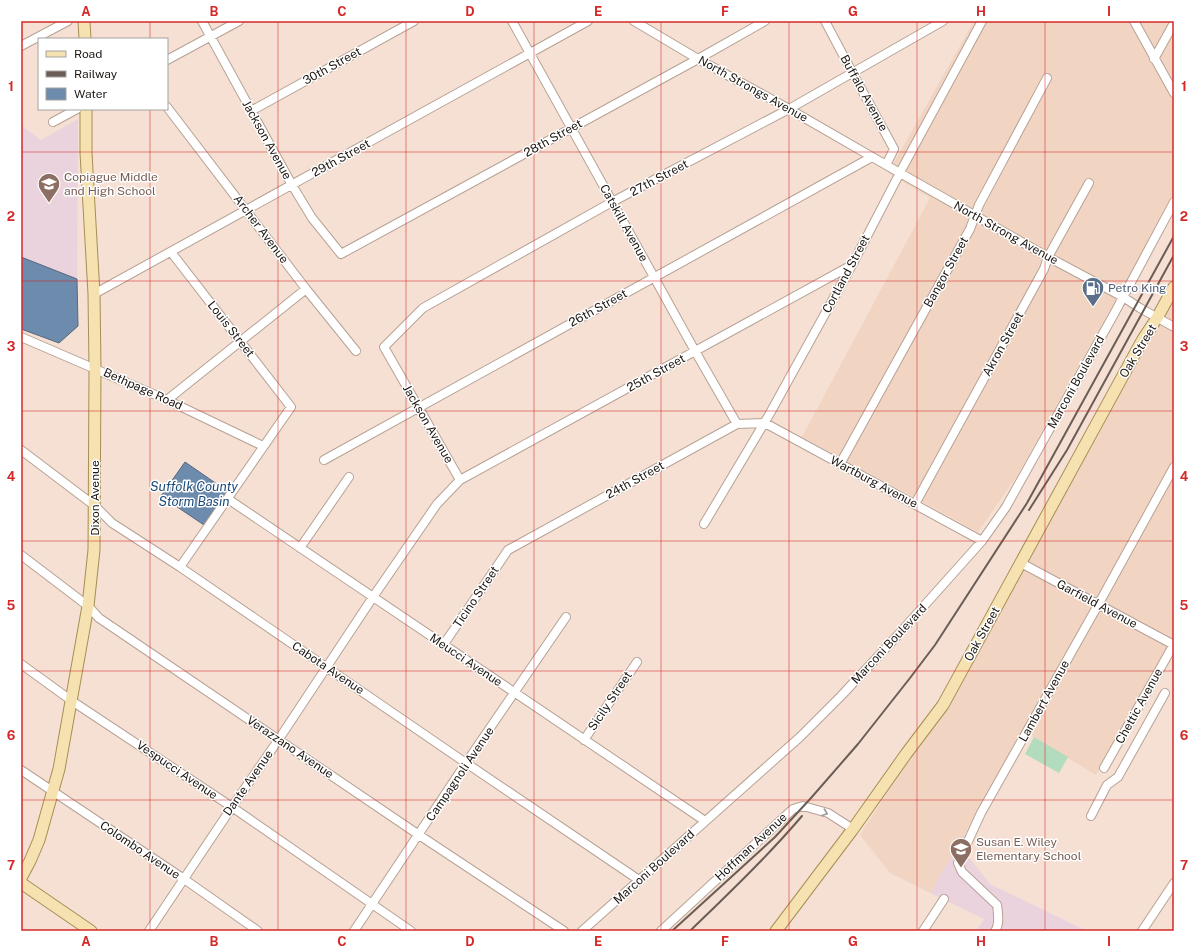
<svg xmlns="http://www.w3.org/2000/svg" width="1195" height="952" font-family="'Public Sans',sans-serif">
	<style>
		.built { fill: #f1d4c2 }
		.education { fill: #ebd3de }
		.green { fill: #b3dbbd }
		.water { fill: #6c8bad; stroke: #54687e }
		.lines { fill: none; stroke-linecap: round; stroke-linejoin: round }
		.minor-casing { stroke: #b6a295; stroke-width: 10 }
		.major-casing { stroke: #a68e56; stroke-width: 13 }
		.minor { stroke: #fff; stroke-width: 8 }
		.major { stroke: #f5e2b0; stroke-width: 11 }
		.rail { stroke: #6a5d56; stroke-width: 2 }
		.oneway { stroke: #999694 }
		.grid { fill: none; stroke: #d62828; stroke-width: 1; stroke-opacity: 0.55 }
		.labels { text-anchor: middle; stroke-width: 3; stroke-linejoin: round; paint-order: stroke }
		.street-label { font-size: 12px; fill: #1d1611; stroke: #fff }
		.education-label { font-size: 12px; fill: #785e54; stroke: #fff; text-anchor: start }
		.service-label { font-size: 12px; fill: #4e5e75; stroke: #fff; text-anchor: start }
		.water-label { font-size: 13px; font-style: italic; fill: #1b4977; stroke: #fff }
		.neatline { fill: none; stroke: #d62828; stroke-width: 1.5 }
		.grid-label { font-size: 13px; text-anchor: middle; font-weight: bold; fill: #d62828 }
	</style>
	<rect width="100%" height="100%" fill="#f6e0d3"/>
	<path class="built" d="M974,21h200v175l-157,280 -39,56 -176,-95 128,-239 -42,-25z
		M1174,275v377l-7,-4 -71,127 -71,-43 -95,161 -40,-20 -30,-38 86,-134z"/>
	<path class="education" d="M78,119v32l-1,128 -56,-22v-132l20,15z
		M964,835l10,5 -8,14 24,30 97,47h-111l8,-12 -54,-26z"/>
	<path class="green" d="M1034,737l34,20 -9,16 -34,-19z"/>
	<path class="water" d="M21,257l56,22 1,47 -19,17 -38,-14z
		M185,462l42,29 -23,34 -43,-29z"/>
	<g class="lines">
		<g class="minor-casing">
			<path id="minor" d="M202,21l90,164 20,33 29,36 357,-195 67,-38
				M512,21l183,330 42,73
				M634,21l64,38 91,50 111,64 148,84 75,40 17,11 34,19
				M825,21l27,51 42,77 -8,16
				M1134,21l40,72
				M21,46l47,-25
				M1154,59l20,-36
				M167,60l72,-39
				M167,107l139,182 50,62
				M251,111l163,-90
				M53,122l24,-13
				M171,252l120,155 -111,160
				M94,294l494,-273
				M21,337l146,63 96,46
				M167,400l139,-111
				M21,450l74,56 17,17 68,44 286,196 173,117
				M324,460l548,-303
				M840,464l130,-235 9,-24 68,-127
				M460,480l-76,-133 39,-39 189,-106 177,-93 154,-88
				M228,499l477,322
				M915,504l129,-235 4,-12 41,-74
				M704,524l65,-109 83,-150 52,-100 78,-144
				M300,548l49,-71
				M21,555l67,51 11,12 320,217 145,96
				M1021,563l153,82
				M444,644l64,-94 229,-126 28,-1 217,118
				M21,664l51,37 160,106 179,124
				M584,740l53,-78
				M1104,768l70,-124
				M21,770l163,109 74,52
				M1091,816l16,-31 11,-8 47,-84
				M149,931l83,-124 47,-68 94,-142 64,-93 23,-24 392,-215
				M354,931l112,-168 100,-146
				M582,931l218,-194 41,-41 57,-61 84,-94 24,-34 108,-193 60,-112
				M661,931l132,-122 10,-3 25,7 25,16
				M923,931l21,-32
				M995,931c5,-6 3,-19 2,-26l-35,-33 -4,-9 23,-50 117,-208 76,-138
				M1142,931l32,-48"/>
		</g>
		<g class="major-casing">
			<path id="major" d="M84,21l1,18
				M21,878l9,-17 9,-21 20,-71 29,-163 6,-56 1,-182 -1,-74 -8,-141v-44
				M21,883l70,48
				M776,931l77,-102 53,-75 37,-49 200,-366 14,-21 17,-31"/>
		</g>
		<use href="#minor" class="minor"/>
		<use href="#major" class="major"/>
		<path class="rail" d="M1029,510l38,-60 107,-195
			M672,931l103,-94 36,-39 47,-54 52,-66 25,-33 92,-142 147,-267
			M690,931c38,-37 77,-74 112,-115"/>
	</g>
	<defs><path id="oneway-chevron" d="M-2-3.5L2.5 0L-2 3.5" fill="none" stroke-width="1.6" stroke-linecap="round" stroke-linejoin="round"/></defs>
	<use class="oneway" href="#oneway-chevron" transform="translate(825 813) rotate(20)"/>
	<path class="grid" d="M150,21v18M278,21v910M406,21v910M534,21v910M661,21v910M789,21v910M917,21v910M1045,21v910M150,109v822M21,152h1153M21,281h1153M21,411h1153M21,541h1153M21,671h1153M21,800h1153"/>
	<defs>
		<g id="school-pin" transform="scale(1.15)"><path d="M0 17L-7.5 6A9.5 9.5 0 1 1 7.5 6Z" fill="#8d6e63" stroke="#fff"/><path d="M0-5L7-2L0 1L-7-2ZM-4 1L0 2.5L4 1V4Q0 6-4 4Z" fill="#fff"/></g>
		<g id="fuel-pin" transform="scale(1.15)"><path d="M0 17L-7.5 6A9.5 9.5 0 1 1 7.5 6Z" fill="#5c6f8a" stroke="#fff"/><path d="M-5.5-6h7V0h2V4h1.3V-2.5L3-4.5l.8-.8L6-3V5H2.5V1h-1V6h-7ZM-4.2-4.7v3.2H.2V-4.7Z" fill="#fff"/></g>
	</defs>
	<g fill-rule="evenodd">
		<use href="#school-pin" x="49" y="184"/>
		<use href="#fuel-pin" x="1093" y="288"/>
		<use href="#school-pin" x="961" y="849"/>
	</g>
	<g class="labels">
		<g class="street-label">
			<text transform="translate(332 66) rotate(-29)" y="4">30th Street</text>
			<text transform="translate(753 89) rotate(29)" y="4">North Strongs Avenue</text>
			<text transform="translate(864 93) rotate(61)" y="4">Buffalo Avenue</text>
			<text transform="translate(553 138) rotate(-29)" y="4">28th Street</text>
			<text transform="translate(267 140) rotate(61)" y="4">Jackson Avenue</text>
			<text transform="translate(341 158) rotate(-29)" y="4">29th Street</text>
			<text transform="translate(659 178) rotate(-28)" y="4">27th Street</text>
			<text transform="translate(624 223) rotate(61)" y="4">Catskill Avenue</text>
			<text transform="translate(261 229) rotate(53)" y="4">Archer Avenue</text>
			<text transform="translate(1006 233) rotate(29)" y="4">North Strong Avenue</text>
			<text transform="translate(946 272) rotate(-61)" y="4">Bangor Street</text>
			<text transform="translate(846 274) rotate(-62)" y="4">Cortland Street</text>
			<text transform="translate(598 308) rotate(-29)" y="4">26th Street</text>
			<text transform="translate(231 329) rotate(52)" y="4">Louis Street</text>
			<text transform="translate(1003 344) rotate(-61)" y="4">Akron Street</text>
			<text transform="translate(1138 351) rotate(-59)" y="4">Oak Street</text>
			<text transform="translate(656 373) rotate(-29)" y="4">25th Street</text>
			<text transform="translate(1076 382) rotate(-61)" y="4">Marconi Boulevard</text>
			<text transform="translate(143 389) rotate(24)" y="4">Bethpage Road</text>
			<text transform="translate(428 424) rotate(60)" y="4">Jackson Avenue</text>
			<text transform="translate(635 480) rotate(-29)" y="4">24th Street</text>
			<text transform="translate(874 482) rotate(28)" y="4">Wartburg Avenue</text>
			<text transform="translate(95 498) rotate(-90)" y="4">Dixon Avenue</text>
			<text transform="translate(476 597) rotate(-56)" y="4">Ticino Street</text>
			<text transform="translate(1097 604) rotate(28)" y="4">Garfield Avenue</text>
			<text transform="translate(982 634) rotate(-61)" y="4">Oak Street</text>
			<text transform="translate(889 644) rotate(-47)" y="4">Marconi Boulevard</text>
			<text transform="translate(466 660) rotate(34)" y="4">Meucci Avenue</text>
			<text transform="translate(328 668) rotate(34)" y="4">Cabota Avenue</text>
			<text transform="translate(610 701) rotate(-56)" y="4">Sicily Street</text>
			<text transform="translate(1044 701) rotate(-61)" y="4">Lambert Avenue</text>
			<text transform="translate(1139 706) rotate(-61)" y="4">Chettic Avenue</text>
			<text transform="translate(290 747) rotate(34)" y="4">Verazzano Avenue</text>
			<text transform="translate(177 770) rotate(34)" y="4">Vespucci Avenue</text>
			<text transform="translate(460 774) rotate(-56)" y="4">Campagnoli Avenue</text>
			<text transform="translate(248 783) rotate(-55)" y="4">Dante Avenue</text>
			<text transform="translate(751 847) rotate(-43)" y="4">Hoffman Avenue</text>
			<text transform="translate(140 850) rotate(34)" y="4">Colombo Avenue</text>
			<text transform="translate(654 867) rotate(-42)" y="4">Marconi Boulevard</text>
		</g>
		<g class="education-label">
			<text x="64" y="181">Copiague Middle<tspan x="64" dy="14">and High School</tspan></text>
			<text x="976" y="846">Susan E. Wiley<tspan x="976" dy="14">Elementary School</tspan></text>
		</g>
		<g class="service-label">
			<text x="1108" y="292">Petro King</text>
		</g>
		<g class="water-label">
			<text x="194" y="491">Suffolk County<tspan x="194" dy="15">Storm Basin</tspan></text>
		</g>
	</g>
	<rect width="1195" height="952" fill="none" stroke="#ffffff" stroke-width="44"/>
	<rect x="38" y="38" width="130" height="72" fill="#ffffff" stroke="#a5a2a0"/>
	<rect x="46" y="51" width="20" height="6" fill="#f5e2b0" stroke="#a5a2a0"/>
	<text x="74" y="58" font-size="12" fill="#1d1611">Road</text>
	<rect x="46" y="71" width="20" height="6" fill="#6a5d56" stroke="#a5a2a0"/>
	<text x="74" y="78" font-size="12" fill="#1d1611">Railway</text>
	<rect x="46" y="88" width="20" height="12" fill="#6c8bad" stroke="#a5a2a0"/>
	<text x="74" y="98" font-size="12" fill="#1d1611">Water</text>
	<rect x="22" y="22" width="1151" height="908" class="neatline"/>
	<g class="grid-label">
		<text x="86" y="16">A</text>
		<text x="214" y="16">B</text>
		<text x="342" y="16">C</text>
		<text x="470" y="16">D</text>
		<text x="598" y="16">E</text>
		<text x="725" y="16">F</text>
		<text x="853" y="16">G</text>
		<text x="981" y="16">H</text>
		<text x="1109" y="16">I</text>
		<text x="11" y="91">1</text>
		<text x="1184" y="91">1</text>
		<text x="11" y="221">2</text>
		<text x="1184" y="221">2</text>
		<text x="11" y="351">3</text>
		<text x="1184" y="351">3</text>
		<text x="11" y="481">4</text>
		<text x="1184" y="481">4</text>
		<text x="11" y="610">5</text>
		<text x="1184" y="610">5</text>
		<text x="11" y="740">6</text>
		<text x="1184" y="740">6</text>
		<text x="11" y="870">7</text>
		<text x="1184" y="870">7</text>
		<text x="86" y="946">A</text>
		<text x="214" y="946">B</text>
		<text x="342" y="946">C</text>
		<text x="470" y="946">D</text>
		<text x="598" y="946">E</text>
		<text x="725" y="946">F</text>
		<text x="853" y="946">G</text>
		<text x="981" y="946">H</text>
		<text x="1109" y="946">I</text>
	</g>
</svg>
